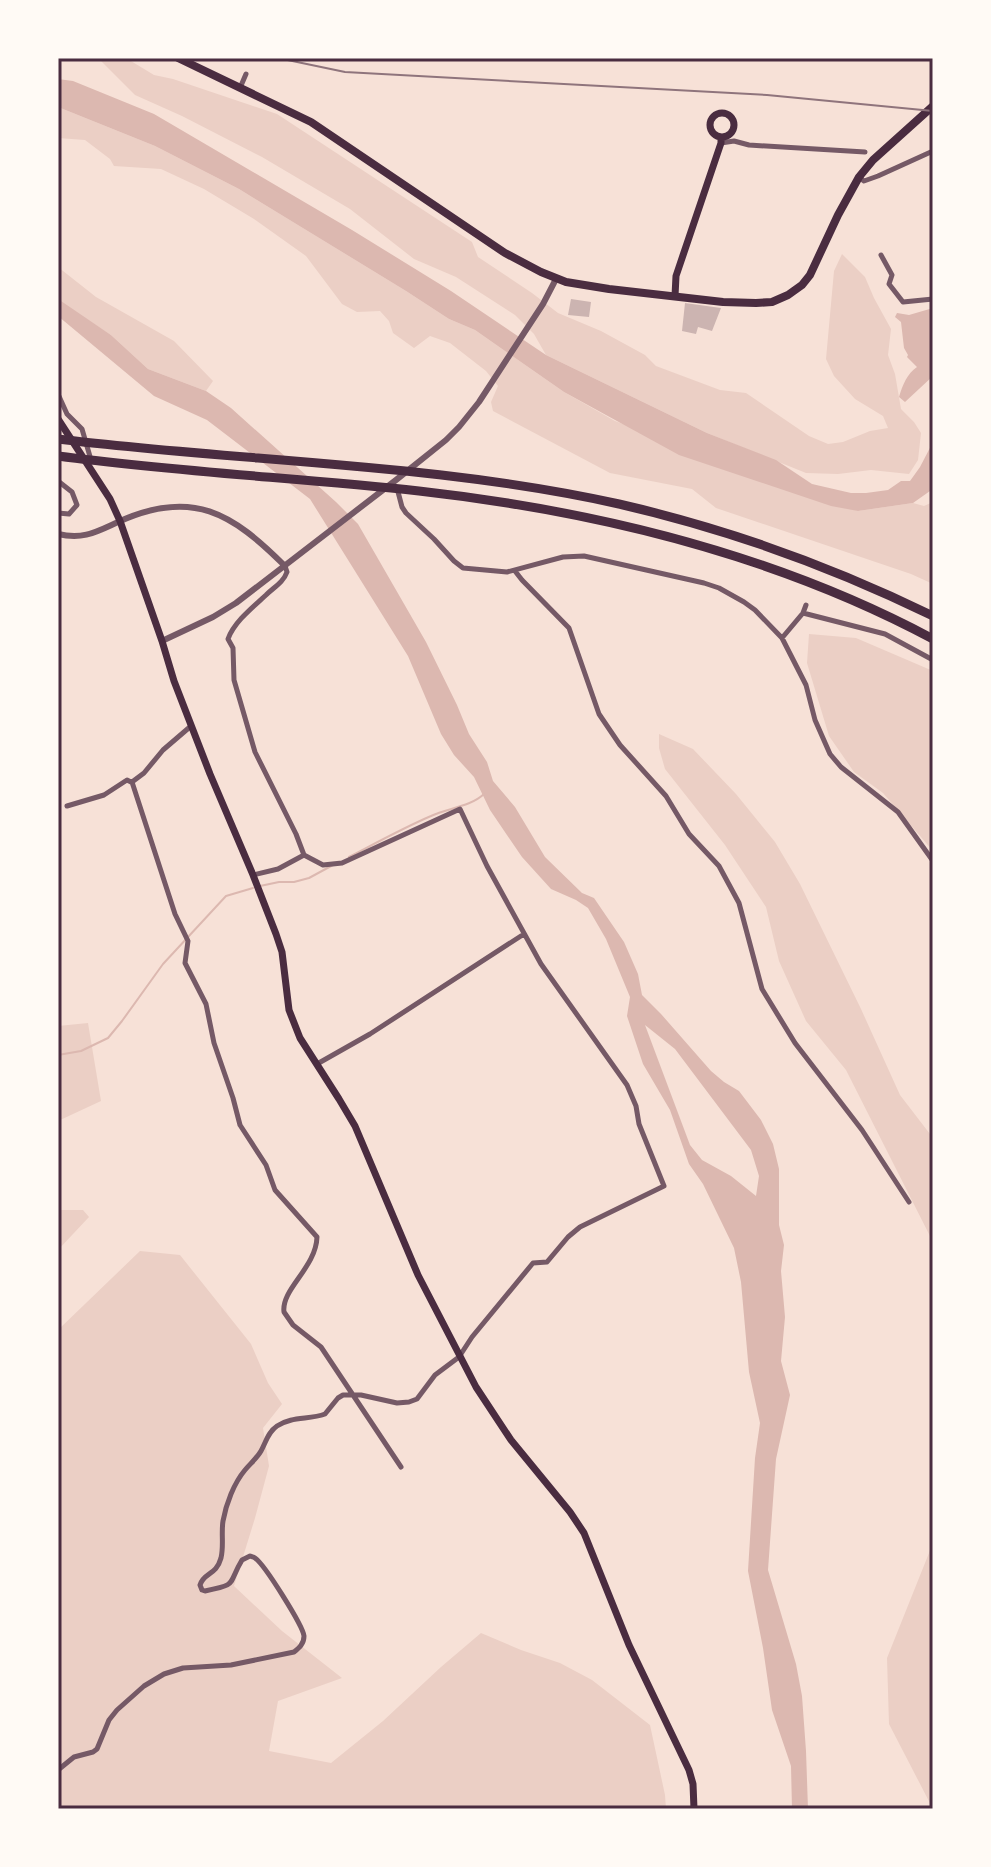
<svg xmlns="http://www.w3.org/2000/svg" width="991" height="1867" font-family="'Roboto Condensed',sans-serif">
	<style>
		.green { fill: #ebcfc5 }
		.water { fill: #dcb8b0; fill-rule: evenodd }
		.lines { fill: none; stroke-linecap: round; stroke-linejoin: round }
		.stream { stroke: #dcb8b0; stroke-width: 2 }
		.building { fill: #ccb4b1 }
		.minor { stroke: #755966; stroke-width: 5 }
		.tertiary { stroke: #755966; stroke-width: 6 }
		.secondary { stroke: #4a2c40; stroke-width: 7 }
		.trunk { stroke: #4a2c40; stroke-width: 8 }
		.motorway { stroke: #4a2c40; stroke-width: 9 }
		.rail { stroke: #8f747c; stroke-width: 2 }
		.neatline { fill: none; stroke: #4a2c40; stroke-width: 3 }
	</style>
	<rect width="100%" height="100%" fill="#f7e1d7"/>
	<path class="green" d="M98,58h28l28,17 19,4 104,35 195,128 6,15 54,36 26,20 43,18 44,24 11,11 64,24 26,3 63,43 19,8 15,-2 27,-11 18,-3 -5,-12 -28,-17 -21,-23 -8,-17 8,-88 8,-17 23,23 9,21 17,31 -3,26 7,19 6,35 13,13 7,11 -3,27 -9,14 -38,-4 -33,4 -32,-1 -99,-40 -161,-78 -12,-21 -19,-19 -59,-38 -42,-18 -64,-50 -88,-52 -80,-41 -47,-21z
		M58,107l97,39 84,43 167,102 43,28 26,11 89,62 51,29 243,90 55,-8 11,3 9,-4v82l-22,-10 -195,-66 -24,-19 -82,-16 -117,-62 -2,-9 7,-16 -12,-15 -36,-28 -20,-7 -16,12 -21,-15 -4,-12 -9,-10 -23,1 -15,-8 -36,-48 -52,-37 -50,-30 -43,-20 -47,-3 -4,-7 -25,-19 -27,-2z
		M58,267l38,30 78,44 39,40 -7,10 -58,-22 -37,-34 -49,-32 -4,-4z
		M809,634l47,4 77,33v180l-50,-58 -29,-21 -25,-36 -22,-73z
		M659,734l34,15 43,45 39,48 25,42 61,125 39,86 33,43v104l-87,-172 -40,-49 -27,-60 -13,-54 -41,-62 -60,-76 -6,-21z
		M88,1023l13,78 -43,20v-95z
		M58,1210h25l6,7 -31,33z
		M140,1251l40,4 71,89 17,39 14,21 -19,24 6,38 -14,52 -21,68 48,45 60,47 -64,23 -9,50 62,12 52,-42 58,-54 40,-34 40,17 39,13 32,17 58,45 15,70 1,14h-608v-479z
		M933,1543v266l-44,-85 -2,-66z"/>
	<path class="water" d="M58,79l15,2 81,33 198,116 99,61 95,64 161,78 69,27 36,24 39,9h15l22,-3 13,-9h9l10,-14 13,-25v42l-3,7 -17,12 -55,8 -27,-5 -152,-51 -115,-63 -89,-62 -26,-11 -43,-28 -167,-102 -84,-43 -97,-39z
		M58,299l53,36 37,34 58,22 25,17 105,94 22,22 68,118 31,63 12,29 18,28 6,19 22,26 30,50 37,36 12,5 30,44 14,32 4,21 19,19 50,57 13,11 15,9 22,29 12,24 6,25v56l5,20 -3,26 4,46 -4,44 9,34 -14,64 -8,111 28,94 6,32 4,55 2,58h-16l-1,-43 -19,-56 -9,-62 -15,-77 7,-113 5,-35 -11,-51 -8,-90 -7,-34 -31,-64 -14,-20 -19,-54 -27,-46 -16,-48 3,-19 -24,-58 -18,-31 -12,-8 -25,-11 -29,-32 -32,-47 -16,-33 -20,-22 -13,-21 -33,-78 -98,-157 -103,-79 -53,-24 -96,-80zM645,1025l30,24 76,101 8,26 -3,20 -25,-20 -29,-16 -12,-15z
		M933,308v68l-28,26 -6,-5c4,-13 8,-23 18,-30l-10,-10 1,-2 -4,-7 -3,-26 -6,-5 2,-4 12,2z"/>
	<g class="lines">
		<path class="stream" d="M349,857c27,-14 54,-29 82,-41 17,-8 39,-9 53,-22
			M260,886l19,-4h15l15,-4 24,-13
			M58,1055l23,-4 27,-13 14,-17 41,-57 63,-68 27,-8"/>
	</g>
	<path class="building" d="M571,299l20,3 -2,15 -21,-2z
		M685,303l36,5 -9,23 -14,-4 -2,7 -14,-3z"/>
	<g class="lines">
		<path class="minor" d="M240,88l6,-14
			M721,143l13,-2 15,4 116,7
			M859,177l5,4 14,-5 55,-25
			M881,255l11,20 -3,9 14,18 30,-3
			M58,394l9,20 15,15 9,31
			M58,481l14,11 5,13 -8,9 -11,-1
			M397,488l5,19 4,6 28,26 20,22 9,7 44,4 56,-15 21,-1 120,27 15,5 25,14 11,8 27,28 24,47 9,35 15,34 11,13 57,45 35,49
			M515,571l7,9 47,48 30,86 21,31 46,51 23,38 30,32 20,37 23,86 33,54 67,87 47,72
			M803,613l82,21 48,26
			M782,638l21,-25 3,-8
			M191,726l-28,24 -19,23 -12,9 43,132 13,27 -3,22 21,41 8,39 19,55 7,27 26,40 9,25 42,47c-1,31 -36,52 -33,75l9,13 28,22 80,120
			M67,806l37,-11 23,-15 4,2
			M253,875l25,-6 26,-14
			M317,1064l53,-30 154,-100
			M58,1770l16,-13 19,-5 4,-3 12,-29 8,-10 27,-24 20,-12 19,-6 48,-3 63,-13c5,-4 10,-8 10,-16 -1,-10 -39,-71 -49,-78 -1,-1 -3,-1 -5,-2l-8,4c-15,25 -3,24 -37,31l-3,-1 -2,-5c4,-13 16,-9 21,-27 3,-12 0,-25 2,-37 3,-17 11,-38 22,-51 5,-6 12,-12 16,-19 5,-9 7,-19 16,-25 15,-10 32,-6 48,-12l13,-16 5,-3h18l36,8 12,-1 8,-3 18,-24 24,-18 13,-20 61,-74 14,-1 21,-25 12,-10 84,-41 -25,-62 -3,-18 -9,-21 -86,-121 -54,-98 -27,-57 -118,54 -19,2 -19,-10 -8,-21 -41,-82 -21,-72 -1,-32 -5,-9c6,-17 25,-32 38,-44 8,-8 17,-12 21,-23l-2,-6"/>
		<path class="tertiary" d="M58,534c25,6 38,-2 60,-12 74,-34 114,-9 167,44
			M162,641l51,-24 23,-14 160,-123 50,-40 13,-13 20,-25 64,-98 13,-25"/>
		<path class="secondary" d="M710 125a12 12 0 1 1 24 0a12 12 0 1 1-24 0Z
			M675,296l1,-20 45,-133v-6
			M58,419l52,80 10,22 42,120 12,40 36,93 43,101 23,59 6,18 7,58 11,28 39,61 16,27 63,149 58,112 35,53 59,72 14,21 45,112 60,125 4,14 1,25"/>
		<path class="trunk" d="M178,58l133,64 194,131 36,19 25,10 43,7 114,13 33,1 16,-1 16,-7 14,-10 8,-10 28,-60 21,-38 14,-17 60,-54"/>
		<path class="motorway" d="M58,439c186,23 377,24 561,65 109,25 214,63 314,112
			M58,456c120,16 241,22 361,35 178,20 355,63 514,148"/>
		<path class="rail" d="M278,58l67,14 422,23 166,16"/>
	</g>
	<rect width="991" height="1867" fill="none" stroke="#fffaf5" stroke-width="120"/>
	<rect x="60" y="60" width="871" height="1747" class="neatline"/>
</svg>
